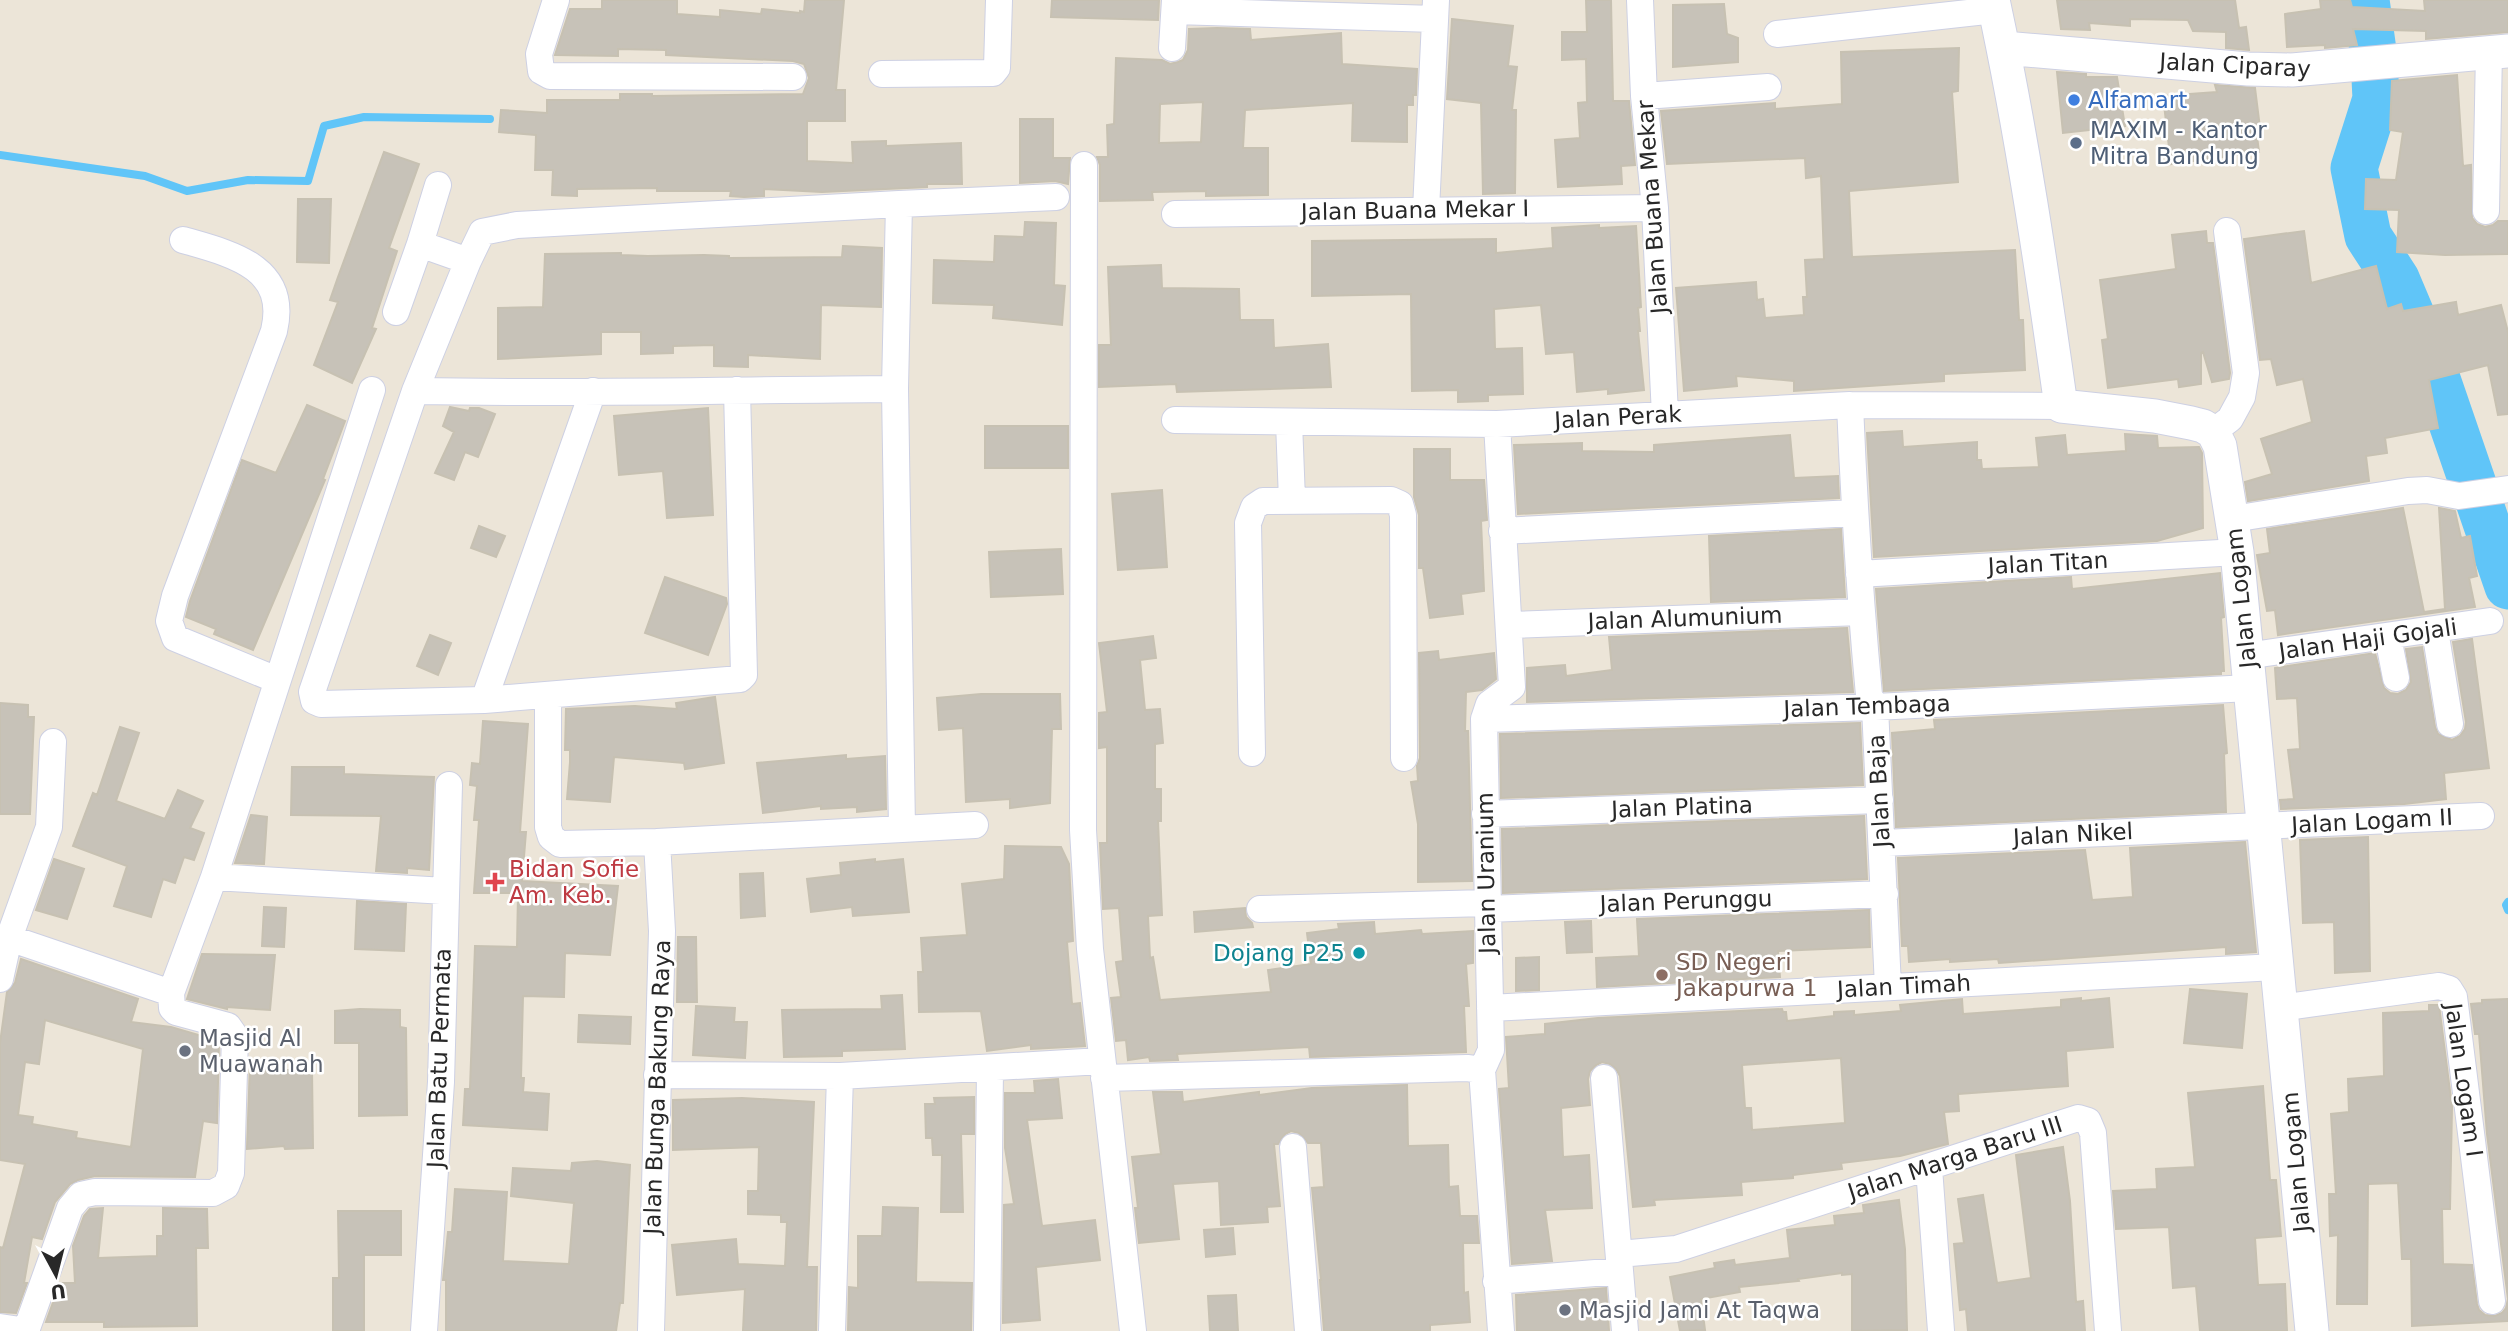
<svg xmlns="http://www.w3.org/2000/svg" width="2508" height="1331" font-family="'DejaVu Sans',sans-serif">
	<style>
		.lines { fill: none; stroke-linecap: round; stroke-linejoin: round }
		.stream { stroke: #60c5f8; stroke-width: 8 }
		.river { stroke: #60c5f8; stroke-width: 47 }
		.building { fill: #c7c2b8; stroke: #c7c1b2; stroke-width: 2; fill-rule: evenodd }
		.minor-casing { stroke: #cdd0e3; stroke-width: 28 }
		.tertiary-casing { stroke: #cdd0e3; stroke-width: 35 }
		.minor { stroke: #fff; stroke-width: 26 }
		.tertiary { stroke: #fff; stroke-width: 33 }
		.shop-dot { fill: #3f7fe0; stroke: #fff; stroke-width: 2.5 }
		.service-dot { fill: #5c6f8a; stroke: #fff; stroke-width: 2.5 }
		.health-dot { fill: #e0444e; stroke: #fff; stroke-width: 2.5 }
		.culture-dot { fill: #0f9aa8; stroke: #fff; stroke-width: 2.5 }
		.education-dot { fill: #8d6e63; stroke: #fff; stroke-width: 2.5 }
		.worship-dot { fill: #6b7280; stroke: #fff; stroke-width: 2.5 }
		.labels { text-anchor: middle; stroke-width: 5; stroke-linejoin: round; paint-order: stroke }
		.street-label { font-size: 23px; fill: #282828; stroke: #fff }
		.shop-label { font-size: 23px; fill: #366cbe; stroke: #fff; text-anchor: start }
		.service-label { font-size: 23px; fill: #4e5e75; stroke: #fff; text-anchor: start }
		.health-label { font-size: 23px; fill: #be3a42; stroke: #fff; text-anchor: start }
		.culture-label { font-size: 23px; fill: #0d838f; stroke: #fff; text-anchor: end }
		.education-label { font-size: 23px; fill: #785e54; stroke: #fff; text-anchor: start }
		.worship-label { font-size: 23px; fill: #5b616d; stroke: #fff; text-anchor: start }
	</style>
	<rect width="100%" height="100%" fill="#ece5d8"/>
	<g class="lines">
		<path class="stream" d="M0,155l145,21 42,15 61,-11 60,1 16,-55 40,-9 126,2
			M2508,902l-2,3 2,5"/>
		<path class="river" d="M2366,0l8,58 2,41 -22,69 14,68 28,43 35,83 77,224"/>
	</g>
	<path class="building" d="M602,0h75v14l43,3v-7l41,4 1,-5 38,4v-2l4,1 1,-12h39l-8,90h9v31h-38v40l46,2 -1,-21 34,-1v5l75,-3 1,41h-35v3l-105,5 -58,-3v7l-20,1 -14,-1 1,-5h-74v-3l-80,1v7l-25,-1 1,-25h-18l1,-35 -37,-3 2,-22 46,3v-13h73v-6h32v2l151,-2 6,-16 -5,-14 -11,-3 -127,-6v-5l-48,-1v7l-63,-1 15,-46h32z
		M1052,0h107l-1,20 -107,-3z
		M1586,0h25l2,101h16l6,64 -14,1 1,18 -64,3 -3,-47 25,-2 -2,-35 9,-1 -1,-43 -24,1v-28h25z
		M2057,0h178l4,28 7,-1 3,23 -23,-2v-16l-33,-1 -5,-11 -58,-1v7l-41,-3 1,7 -29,-1z
		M2320,0h30l2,7 73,4 -1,-11h84v32l-82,7v-8l-73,-2 4,16 -32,3v-3l-38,2 -2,-33 36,-5z
		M1724,4l3,30 11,4v24l-65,5v-62z
		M1452,19l61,7 -5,40 9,1 -5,43h4l-1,83 -32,1 -2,-91 -34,-4z
		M1217,28l33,1 1,11 90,-7 1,31 75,5 -1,26h-3v10h-6v37l-55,-1 1,-38 -108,7 -2,38h25v47l-62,1v-5l-54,1 1,8 -53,1v-36l-3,-8h11l-1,-32 7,-1 2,-66 46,2 8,4 8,-2 5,-2 5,-10 1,-21zM1203,102l-2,40 -42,1 1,-39z
		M1959,48l-1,43 -6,1 6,90 -109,9 3,66 163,-7 4,70h4l2,50 -81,4v7l-150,10v-10l-58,-5 1,10 -53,5 -8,-103 80,-6 1,18 6,-1 2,19 39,-3 -1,-18h4l-2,-37 19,-1 -3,-83 -15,2 -1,-20 -138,6 -6,-53 114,-8v6l67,-5 -1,-52z
		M2057,72l29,2v3h31l8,49 -62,7z
		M2457,75l6,91 8,-1 1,53 5,6 8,3 8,-2 5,-4h10v33l-63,1 -48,-3 2,-42 -34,-1 1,-30 30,1 7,-48 -13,-2 2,-49z
		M2215,85l40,3 6,48h-4l2,16 -88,12 -8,-68 54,-4z
		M1020,119h33v39h17l-2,26 -13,-3 -35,2z
		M384,152l35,12 -30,84 8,3 -25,77 4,1 -24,54 -38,-18 24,-63 -8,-2 8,-23z
		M298,199h33l-2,64 -32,-1z
		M1025,222l31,1 -2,62 11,1 -3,39 -69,-7 1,-13 -61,-2 1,-43 60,2 1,-26 29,1z
		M1599,225v3l37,-2 5,81 -3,1 2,23h-2l6,59 -36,4v-5l-31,3 -3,-40 -28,2 -5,-49 -47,4 1,40 27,-1 1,46 -35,1v6l-30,1v-12l-46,1 -1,-97 -99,2v-55l184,-2v14l57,-5 -1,-20z
		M2206,231l1,12h6l17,130 -1,6 -17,3 -9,-30 -2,1v31l-22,3 -1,-8 -70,9 -6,-48 6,-1 -8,-59 76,-11 -4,-34z
		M2304,231l7,52 65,-17 11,43 14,-5 2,7 53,-9 2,13 43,-10 7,27v82l-10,1 -10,-50 -59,15 9,48 -53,10 2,15 -21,3 3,25 -121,20 -3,-19 27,-8 -11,-35 51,-17 -9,-43 -26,6 -6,-26 -11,1 -16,-121z
		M843,246l39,2 -1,59 -60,-2 -1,54 -72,-4v12l-34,-1v-21l-41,1v7l-32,1v-22h-40v22l-103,5v-51l45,-1 2,-53 76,-1v2l27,1 56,-1 25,1v2l113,-1z
		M1161,265l1,23 77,1 1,31h33l1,28 54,-4 3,43 -154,5 -1,-8 -77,3v-42h12l-3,-78z
		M307,405l38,16 -22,58 2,1 -72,170 -39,-16 2,-5 -30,-12 4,-16 52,-141 34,13z
		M450,407l19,4 1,-3h9l16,6 -17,43 -13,-5 -11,28 -19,-7 19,-41 -11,-6z
		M708,408l5,107 -46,3 -4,-47 -44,4 -5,-59z
		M985,426h83v42h-83z
		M1902,431l1,16 74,-5v18h4l1,9 57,-2 -3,-29 29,-3 2,20 59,-4 -1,-17 32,2 1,12 41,-1 3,6 1,75 -46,13 -283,16 -7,-124z
		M1790,435l4,43 44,-2 1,22 -321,16 -4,-69 68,-2v8l72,1v-7z
		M1414,449h36v31h34l3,40 -6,1 3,70 -23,3 2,20 -33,4 -7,-50h-4v-53l-5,-18z
		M1162,490l5,77 -49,3 -6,-76z
		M2403,508l21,104 21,-3 -6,-101 16,3 6,27 9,-2 7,40 -8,2 6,29 -197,28 -3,-25 -8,1 -10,-56 13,-2 -3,-24z
		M479,526l26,10 -9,21 -25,-9z
		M1841,529l4,68 -134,5 -2,-66z
		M1061,549l2,45 -72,3 -2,-45z
		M2220,573l4,44 -3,1 3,53h-3v3l-337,17 -8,-102 195,-12 1,12z
		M665,577l61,21 1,6 -19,51 -63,-22z
		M1847,628l6,64 -326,10v-34l38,-3 1,11 46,-6 -3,-33z
		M430,635l21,8 -13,32 -21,-9z
		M1153,636l3,22 -16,2 5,50 15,-1 3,34 -8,1v45h6v32h-3l4,94 -14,1 2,42 3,-1 7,43 111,-8 -3,-22 43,-6 -4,-31 32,-4 -1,-5 36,-2 1,12 46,-4 1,4 51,-3v32l-7,1 3,42h-5l2,46 -156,5 -1,-10 -132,7 1,6 -28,1 -1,-4 -21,3 -2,-20 -10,1 -5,-43 10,-1 -5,-35 7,-1 -4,-53 -16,1 -3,-66h7v-96l-8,1v-35l8,-1 -8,-69z
		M2472,639l17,129 -45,5 2,26 -42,5 -123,5 -1,-9 14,-1 -6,-49 12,-1 -3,-51 -20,1 -2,-31 100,-15 9,35 6,5 8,1 8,-4 5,-8 -5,-33 16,-2 13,80 3,7 14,6 8,-4 5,-7 1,-7 -13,-80z
		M1438,651l1,9 55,-7 2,26 -14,11 -16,2 -1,39h3l4,150 -54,1v-58l-7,-42 7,-1 -1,-15 3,-8 -1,-105z
		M981,694h79l1,35h-9l-2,74 -40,5v-9l-44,3 -3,-74 -24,2 -2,-32z
		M715,697l9,66 -39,6 -1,-6 -70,-6 -4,45 -43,-3 3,-37v-12h-5l1,-41 69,-3 42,3 -1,-6z
		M0,703l28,2v12h6l-4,97h-30z
		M2223,705l4,48 -3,1 2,58 -330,15 -4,-94 43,-4 -1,-9z
		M483,721l45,3 -8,108h6l-4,49 96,5 -8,69 -45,-2 -1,44 -41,-1 -2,82h3l-1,14 26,2 -2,36 -84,-5 2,-36h5l5,-143 42,1 1,-54h-44l5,-73h-5l3,-34 -7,-1 2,-22 8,1z
		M1860,723l3,62 -362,13 -1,-64z
		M120,727l19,6 -23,68 49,18 13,-29 25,11 -13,27 14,5 -10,27 -10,-3 -9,26 -12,-4 -12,38 -37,-11 13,-40 -54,-20 20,-53 4,2z
		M846,755v4l39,-3 1,53 -29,3v-5l-36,2v-3l-58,7 -6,-50z
		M292,767h52v7l90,3 -5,93 -22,-2v5l-31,-2 5,-55 -90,-1z
		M251,815l16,2 -3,47 -29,-1z
		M1864,816l3,63 -364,14 -1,-64z
		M2368,837l2,134 -35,2 -1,-51 -31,1 -3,-83z
		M2245,842l11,110 -30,2v-7l-227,16 -1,-4 -48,3v-3l-41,3 -1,-16h-6l-4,-88 187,-8 7,50 41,-3 -3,-49z
		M1005,846l56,1 8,17 4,77 -6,1 5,62 8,-1 5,43 -54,3v-4l-44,6 -6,-40 -62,1 -1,-40h5l-2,-34 46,-3 -5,-51 42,-5z
		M54,859l30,10 -17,50 -31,-9z
		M875,859v3l28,-3 6,53 -56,4 -1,-9 -41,5 -4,-33 34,-4 -1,-12z
		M763,873l2,43 -24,2 -1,-44z
		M357,901l49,3 -2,47 -49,-2z
		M264,907l22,1 -2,39 -22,-1z
		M1245,908l1,9 6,6 1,4 -58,5 -1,-20z
		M1869,910l1,37 -92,4 2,26 -183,10 -1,-29 43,-2 -2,-37z
		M1591,921l1,31 -25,1 -2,-31z
		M678,937h18l1,65h-20z
		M202,954l73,1 -5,55 -43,-3v2l-40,-10z
		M1539,957v33l-23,1v-33z
		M21,959l117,40 -7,23 40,5 48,14 -2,82 -14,-2 -8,56 -100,-1 -17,4 -8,4 -15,18 -13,37 -10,-2 -8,46h3l-11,30 -16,-1v-65l3,1 22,-84 -25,-4v-117l7,-51 8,-9zM45,1020l98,29 -12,98 -55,-9 1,-6 -45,-8 1,-7 -15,-2 7,-53 14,2z
		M2190,989l57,5 -5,54 -58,-5z
		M902,995l3,54 -63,2v5l-58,1 -2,-47 100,-1 -1,-13z
		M2081,998v3l28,-3 4,49 -47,4 2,35 -110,8 1,17 -15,1 4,32 -48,12 -59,7 1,6 -49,6v3l-52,4 1,13 -88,5 1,5 -22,2 -13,-131 -4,-7 -6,-5 -8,-2 -6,3 -6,6 -2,8 2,26 -29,3 2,49 26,-2 3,53 -47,2 7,51 -40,3 -13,-175 10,-1 -3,-51 39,-3v-10l53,-6 184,-9 1,3h3l1,9 47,-5v-4l20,-1v4l47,-4 -1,-6 62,-6 1,15 98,-7v-7zM1841,1058l4,65 -93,7 -1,-22h-6l-3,-43z
		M2508,999v322l-96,5 -1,-67h-9l-4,-76 -30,1 -1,120h-30l1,-69 -8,1 -1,-42h7l-5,-80 18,-2 -1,-33 36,-3 -1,-63 46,-2v-6h10l13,102 -2,102h-8l1,55 29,1 5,39 2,6 6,5 10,1 7,-3 4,-5 2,-9 -21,-165 -8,-100h-4l-4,-30 11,-1v-3z
		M696,1006l39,2 -1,14h13l-2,36 -52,-3z
		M360,1009l40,1v17l6,1 1,87 -48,1v-73h-24v-32z
		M579,1015l52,2 -1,27 -52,-2z
		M250,1064h34v6h28l1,78 -28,1 -1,-3 -37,3z
		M1058,1079l4,39 -35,2 15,106 53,-6 5,40 -64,7 4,53 -37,3 1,-118 10,-1 -9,-56v-55h30l-1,-12z
		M1407,1085l1,61 40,-1 1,42 9,-1 2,30h17l2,27h-16l1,50 4,-1 2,30 -40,3v6h-106l-4,-51h1l-9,-92 12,-1 -3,-44h-13l-9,-10 -8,-2 -6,3 -7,10h-4l6,62 -13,1 1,15 -47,3 -2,-44 -46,3 6,55 -40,4 -4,-35h3l-6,-51 29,-3 -8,-62h29l1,10 76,-10v3l53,-7z
		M2263,1086l7,94h6l5,56 -26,2 3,47 27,-1 2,47h-87l-4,-45 -23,2 -4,-61 -53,2 -3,-38 44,-2 -1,-20 39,-2 -7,-74z
		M974,1097v37h-13l2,78h-22l1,-57h-9l-1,-17h-6l-1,-34h10l-1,-6z
		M742,1098l72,4 -7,165h10l-1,64h-73l2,-42 -68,6 -5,-50 64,-6 2,25 47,2 2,-44h-6v-7l-33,-1v-23h10l1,-44 -86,3v-50z
		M2063,1147l7,54 6,101 7,-1 2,30h-117l-2,-22 -6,1 -6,-66 10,-1 -6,-44 25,-4 14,88 34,-5 -15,-123z
		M597,1161l33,4 -7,138h-3l-4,28h-170v-51h-3l5,-48h4l3,-43 52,3 -4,69 66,3 5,-61 -63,-7 2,-28 58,3 1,-8z
		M1899,1200l6,49 2,81 -55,1v-57l-10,1v-2l-44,6 1,2 -60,6 1,5 -39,7 4,31 -25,1 -10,-54 45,-9 -1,-5 20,-3 1,5 55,-7 -3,-28 48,-5 -1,-9 30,-3 -1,-8z
		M883,1207l35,1 -2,74 56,1 -1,48h-123l1,-44 9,1v-52h24z
		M103,1208l-5,50 59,-2v-20h6v-28l44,1 1,39h-12l1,78 -93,1v-5h-58l14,-39h15l-2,-37 11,-30 6,-7z
		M338,1211h63v44h-37v76h-31v-53h6z
		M1233,1228l2,26 -29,3 -2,-27z
		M1606,1288l3,43h-92l-1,-36z
		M1236,1295l2,36h-28l-2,-35z"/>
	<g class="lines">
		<g class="minor-casing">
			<path id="minor" d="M556,0l-17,54 2,17 9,5 243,1
				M1640,0l4,96 11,112 10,207
				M1175,11l260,8
				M1777,34l218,-24
				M1172,48l3,-48
				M882,74l111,-1 4,-5 2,-68
				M1644,96l124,-9
				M1084,165l-1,665 7,119 43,382
				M899,204l157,-7
				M1426,210l10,-210
				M2486,211l3,-160
				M1175,214l480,-6
				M183,240c49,14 106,27 91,91l-99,265 -6,25 6,17 102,42
				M420,244l18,-59
				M396,312l24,-68 48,17
				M415,391c160,3 320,-1 480,-2l4,-185 -382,21 -35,7 -14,29 -53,130 -103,301 2,9 7,3 163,-4 109,-309
				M1850,405c4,97 10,193 19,290l6,12 13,280
				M1175,420l322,4 353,-19 211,1
				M1289,422l3,78
				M1497,424l15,263 -23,17 -5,15 7,331 -9,20 19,261
				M2213,432l17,-13 12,-22 4,-24 -19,-142
				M2233,519l175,-28 19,-1 32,6 49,-7
				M1502,531l352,-18
				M1859,574l378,-22
				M1510,625l351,-13
				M2435,630l15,94
				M2388,637l8,41
				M2246,656l244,-35
				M548,696v131l3,10 9,7 97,-2 245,-13 -7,-440
				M484,700l256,-21 4,-4 -7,-285
				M1484,719l391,-12 375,-19
				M1252,753l-4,-230 6,-16 9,-6 128,-1 9,4 3,11 1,243
				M1485,814l395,-14
				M902,829l73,-4
				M1882,843l599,-27
				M214,877l231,14
				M1260,909l227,-6
				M1487,909l398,-15
				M9,938l162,55
				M0,979l9,-41 40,-111 4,-85
				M1490,1008l786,-41
				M2279,1008l160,-22 10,3 5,8 38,304
				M657,1075l183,1 262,-15
				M1104,1078l363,-10 15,2
				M1604,1078l21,253
				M1293,1147l15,184
				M1929,1168l12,163
				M1619,1254l57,-5 402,-131 10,3 5,12 15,198
				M1496,1281l124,-10
				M0,1327l27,4
				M26,1331l44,-123 11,-13 14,-3 118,1 13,-7 5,-13 4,-137 -7,-10 -52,-14 -4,-4 -1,-15 43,-116 158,-487
				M424,1331l17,-249 8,-297
				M651,1331l11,-400 -5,-89
				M832,1331l8,-255
				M987,1331l3,-262"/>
		</g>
		<g class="tertiary-casing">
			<path id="tertiary" d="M1993,0c29,134 49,271 68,406l94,10 36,7 12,3 10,6 7,14 17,106 75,779
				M2004,48l244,21 44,1 216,-19"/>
		</g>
		<use href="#minor" class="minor"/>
		<use href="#tertiary" class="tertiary"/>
	</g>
	<circle class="shop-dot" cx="2074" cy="100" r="7"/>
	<circle class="service-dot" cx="2076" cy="143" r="7"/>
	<path class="health-dot" d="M491.5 871.5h7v7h7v7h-7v7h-7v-7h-7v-7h7z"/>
	<circle class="culture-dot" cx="1359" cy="953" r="7"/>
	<circle class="education-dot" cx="1662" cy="975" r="7"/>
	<g class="worship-dot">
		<circle cx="185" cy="1051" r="7"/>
		<circle cx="1565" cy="1310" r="7"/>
	</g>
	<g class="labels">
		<g class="street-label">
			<text transform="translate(2235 65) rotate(3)" y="8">Jalan Ciparay</text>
			<text transform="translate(1652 207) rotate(-94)" y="8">Jalan Buana Mekar</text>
			<text transform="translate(1415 210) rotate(-1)" y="8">Jalan Buana Mekar I</text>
			<text transform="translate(1618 417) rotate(-3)" y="8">Jalan Perak</text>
			<text transform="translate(2048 563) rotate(-3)" y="8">Jalan Titan</text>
			<text transform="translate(2241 598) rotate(-96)" y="8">Jalan Logam</text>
			<text transform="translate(1685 618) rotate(-2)" y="8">Jalan Alumunium</text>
			<text transform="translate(2368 639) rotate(-8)" y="8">Jalan Haji Gojali</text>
			<text transform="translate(1867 706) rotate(-2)" y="8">Jalan Tembaga</text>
			<text transform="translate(1879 791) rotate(-93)" y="8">Jalan Baja</text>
			<text transform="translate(1682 807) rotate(-2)" y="8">Jalan Platina</text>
			<text transform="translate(2372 821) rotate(-3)" y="8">Jalan Logam II</text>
			<text transform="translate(2073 834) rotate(-3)" y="8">Jalan Nikel</text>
			<text transform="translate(1486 873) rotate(-91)" y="8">Jalan Uranium</text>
			<text transform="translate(1686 901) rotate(-2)" y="8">Jalan Perunggu</text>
			<text transform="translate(1904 986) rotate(-3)" y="8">Jalan Timah</text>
			<text transform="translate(439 1058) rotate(-88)" y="8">Jalan Batu Permata</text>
			<text transform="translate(2464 1080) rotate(82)" y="8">Jalan Logam I</text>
			<text transform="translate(657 1087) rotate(-88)" y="8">Jalan Bunga Bakung Raya</text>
			<text transform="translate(1955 1158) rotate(-18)" y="8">Jalan Marga Baru III</text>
			<text transform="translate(2296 1162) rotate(-95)" y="8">Jalan Logam</text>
		</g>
		<g class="shop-label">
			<text x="2088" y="108">Alfamart</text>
		</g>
		<g class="service-label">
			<text x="2090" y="138">MAXIM - Kantor<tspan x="2090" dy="26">Mitra Bandung</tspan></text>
		</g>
		<g class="health-label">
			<text x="509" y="877">Bidan Sofie<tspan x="509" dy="26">Am. Keb.</tspan></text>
		</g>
		<g class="culture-label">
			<text x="1345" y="961">Dojang P25</text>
		</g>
		<g class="education-label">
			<text x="1676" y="970">SD Negeri<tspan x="1676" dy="26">Jakapurwa 1</tspan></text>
		</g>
		<g class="worship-label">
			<text x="199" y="1046">Masjid Al<tspan x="199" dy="26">Muawanah</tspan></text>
			<text x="1579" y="1318">Masjid Jami At Taqwa</text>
		</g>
	</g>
	<g transform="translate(56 1275) rotate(173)" stroke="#ffffff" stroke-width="5" paint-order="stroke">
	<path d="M0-5L12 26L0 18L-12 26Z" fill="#282828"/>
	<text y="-10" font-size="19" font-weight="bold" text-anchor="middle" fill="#282828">U</text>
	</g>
</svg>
